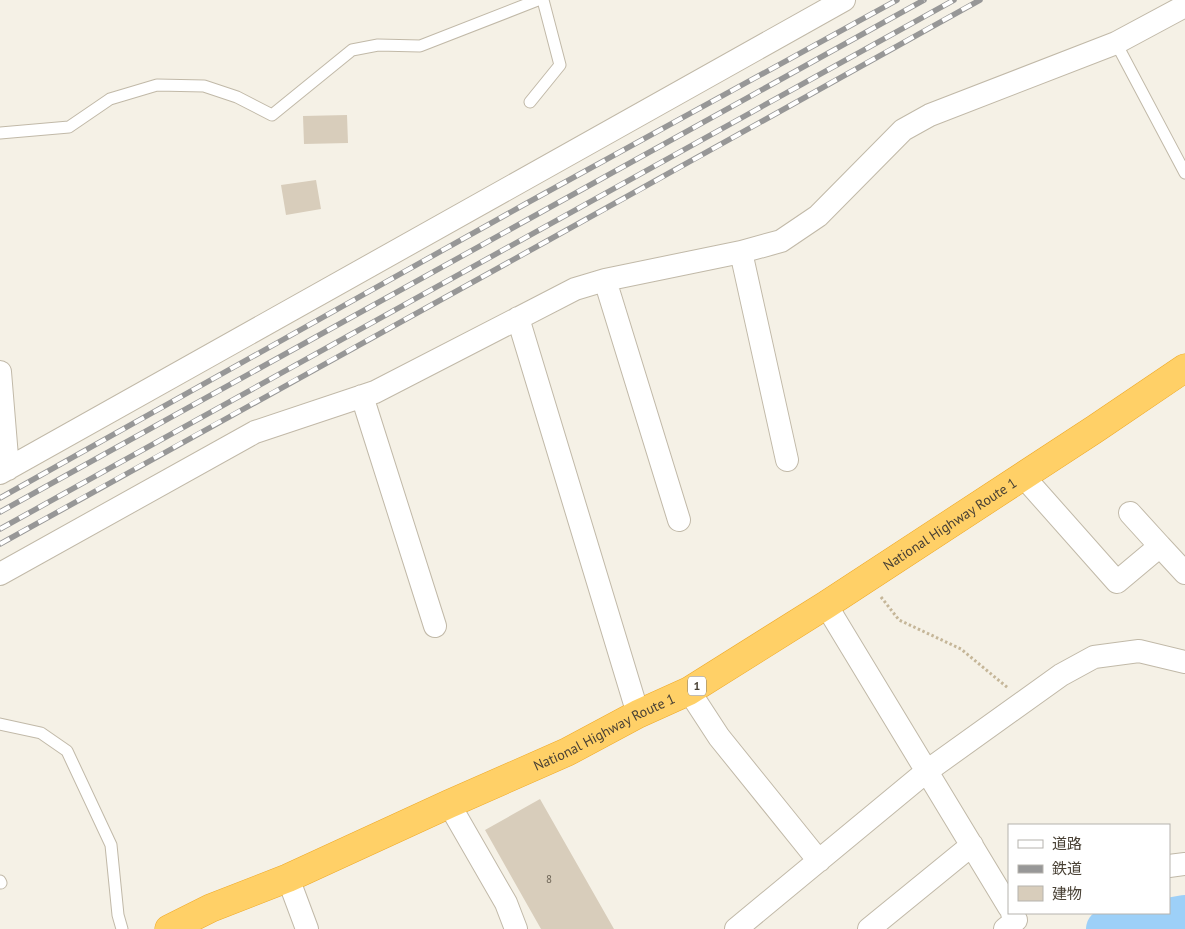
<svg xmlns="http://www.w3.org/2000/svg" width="1185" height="929" font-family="'PT Sans','Noto Sans JP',sans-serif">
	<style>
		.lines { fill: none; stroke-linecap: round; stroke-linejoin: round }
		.river { stroke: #9dd0f8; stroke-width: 40 }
		.building { fill: #d8cdbb }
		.lane-casing { stroke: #c1b9a8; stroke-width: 13 }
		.street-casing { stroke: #c1b9a8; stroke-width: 24 }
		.highway-casing { stroke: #eea928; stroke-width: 29 }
		.path { stroke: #c5b698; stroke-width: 3; stroke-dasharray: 2.5 2.5; stroke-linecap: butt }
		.lane { stroke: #fff; stroke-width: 11 }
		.street { stroke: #fff; stroke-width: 22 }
		.highway { stroke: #ffd067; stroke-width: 28 }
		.rail-casing { stroke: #979797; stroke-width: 5.5 }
		.rail { stroke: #fff; stroke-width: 4; stroke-dasharray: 11; stroke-linecap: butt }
		.labels { text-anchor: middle; stroke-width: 4.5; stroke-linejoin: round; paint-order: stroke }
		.number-label { font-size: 11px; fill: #6d6456 }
		.shield { fill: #fff; stroke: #807a72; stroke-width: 1 }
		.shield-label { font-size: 12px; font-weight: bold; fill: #494135 }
		.street-label { font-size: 14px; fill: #494135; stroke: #fff }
	</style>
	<rect width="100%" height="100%" fill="#f5f1e6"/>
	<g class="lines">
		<path class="river" d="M1106,929l79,-14"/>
	</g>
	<path class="building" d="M347,115l1,28 -44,1 -1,-28z
		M316,180l5,29 -35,6 -5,-30z
		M540,799l74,130h-73l-56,-99z"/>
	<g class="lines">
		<g class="lane-casing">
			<path id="lane" d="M1116,43l69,130
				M530,102l30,-37 -17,-65
				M0,133l69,-6 41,-28 47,-14 47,1 33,11 35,18 80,-65 26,-5 42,1 118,-46
				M0,724l41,9 26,18 44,94 7,70 4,14
				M0,881l1,2"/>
		</g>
		<g class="street-casing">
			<path id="street" d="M741,252l46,208
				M605,280l74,240
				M518,318l120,396
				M0,372l8,97
				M362,396l73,230
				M0,473l844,-473
				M1023,476l94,106 43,-36 25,27
				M1130,513l30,33
				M0,574l255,-142 120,-40 200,-103 30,-9 136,-28 40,-11 37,-25 85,-86 27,-15 186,-72 69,-37
				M826,605l183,302
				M689,691l30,46 100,124
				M449,804l57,99 10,26
				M1169,866l16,-2
				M288,878l19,51
				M736,929l191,-158 134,-96 33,-18 45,-6 46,11
				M869,929l103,-84
				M1005,929l11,-9 -4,-7"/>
		</g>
		<g class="highway-casing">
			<g id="highway">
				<path id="s1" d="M169,929l42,-21 77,-30 161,-74 118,-52 71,-38 51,-23 137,-86 269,-176 90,-61"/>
			</g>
		</g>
		<path class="path" d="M881,597l18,23 62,29 47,39"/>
		<use href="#lane" class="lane"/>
		<use href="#street" class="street"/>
		<use href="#highway" class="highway"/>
		<g class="rail-casing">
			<path id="rail" d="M0,498l527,-295 370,-203
				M0,512l924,-512
				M0,529l954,-529
				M0,544c182,-102 365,-202 547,-303 145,-80 288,-161 433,-241"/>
		</g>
		<use href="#rail" class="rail"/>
	</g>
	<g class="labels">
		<g class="number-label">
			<text x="549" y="883">8</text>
		</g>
		<rect class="shield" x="688" y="676.5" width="18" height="19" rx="4"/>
		<g class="shield-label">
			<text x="697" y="690">1</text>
		</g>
		<g class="street-label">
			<text dy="5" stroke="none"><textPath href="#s1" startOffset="882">National Highway Route 1</textPath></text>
			<text dy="5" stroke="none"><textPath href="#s1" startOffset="478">National Highway Route 1</textPath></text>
		</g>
	</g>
	<rect x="1008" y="824" width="162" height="90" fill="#ffffff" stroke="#b6b3ae"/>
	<rect x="1018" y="840" width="25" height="8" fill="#ffffff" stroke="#b6b3ae"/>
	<text x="1052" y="849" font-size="15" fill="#494135">道路</text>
	<rect x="1018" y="865" width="25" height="8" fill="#979797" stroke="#b6b3ae"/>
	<text x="1052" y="874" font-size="15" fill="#494135">鉄道</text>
	<rect x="1018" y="886" width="25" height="15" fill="#d8cdbb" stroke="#b6b3ae"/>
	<text x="1052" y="899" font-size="15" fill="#494135">建物</text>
</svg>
